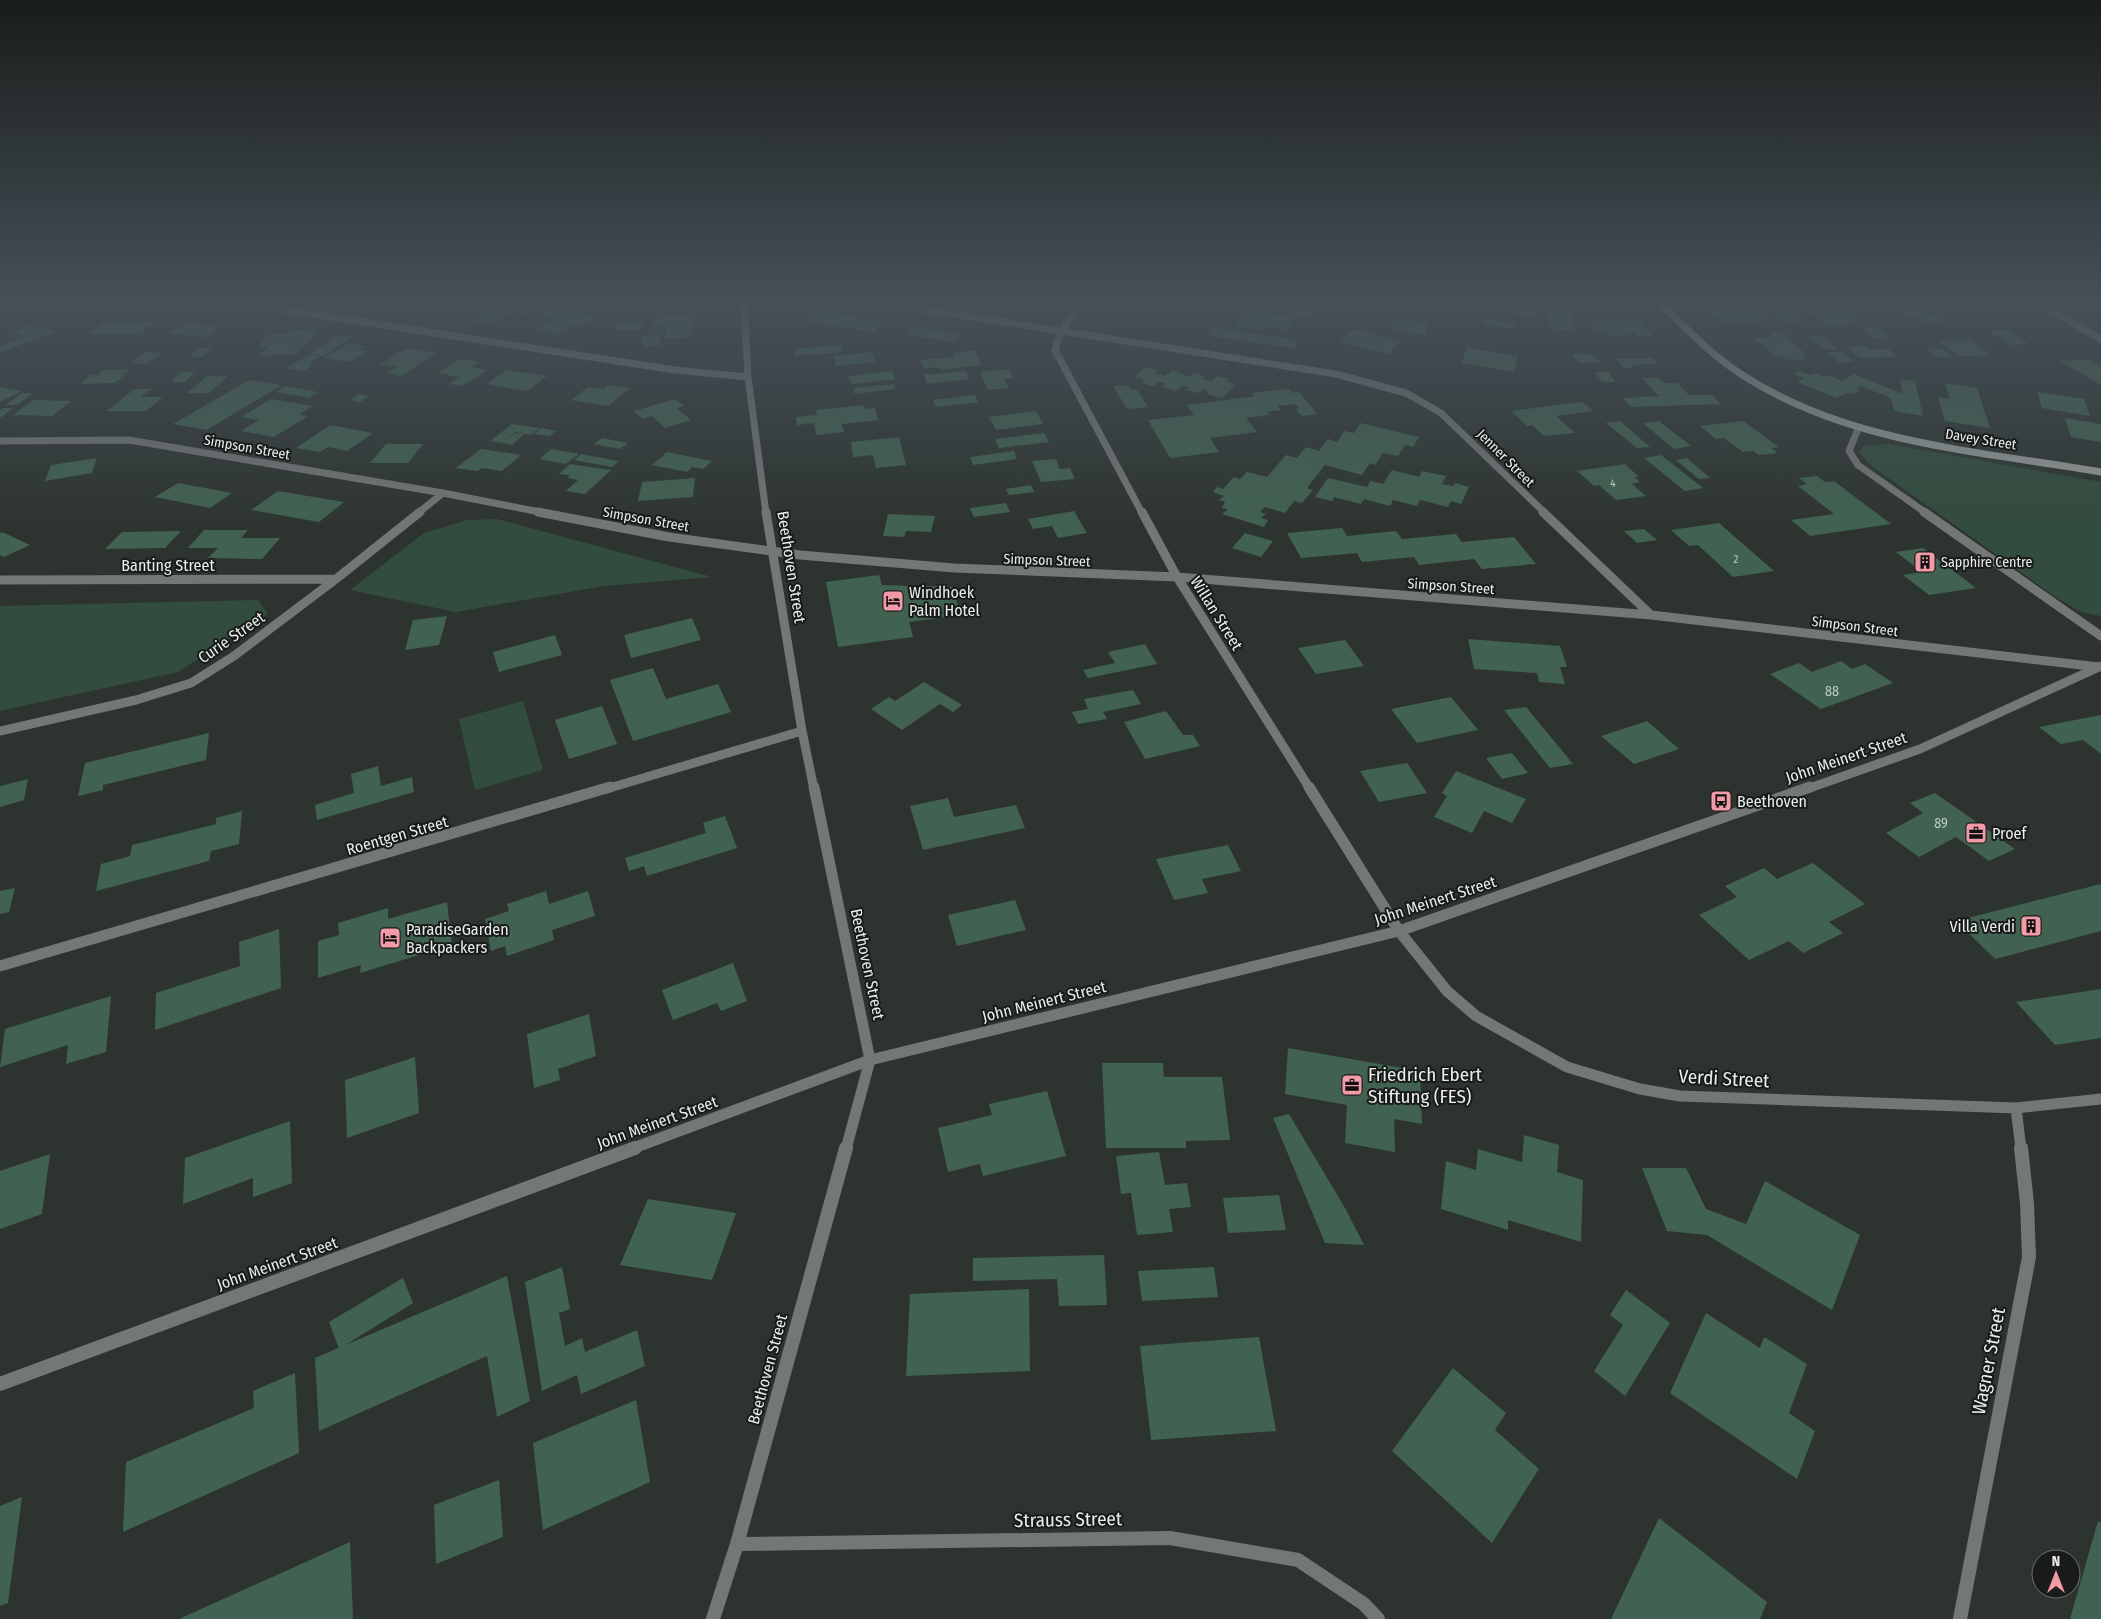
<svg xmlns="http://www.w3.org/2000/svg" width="2101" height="1619" font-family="'Fira Sans Condensed',sans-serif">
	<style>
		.green { fill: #324c3d }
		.building { fill: #416250 }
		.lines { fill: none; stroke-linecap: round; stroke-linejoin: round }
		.minor-far3 { stroke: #737775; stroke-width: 7 }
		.minor-far2 { stroke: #737775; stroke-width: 9 }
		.minor-far1 { stroke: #737775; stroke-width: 11 }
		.minor { stroke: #737775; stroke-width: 14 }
		.tertiary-far2 { stroke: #737775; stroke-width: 9 }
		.tertiary-far1 { stroke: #737775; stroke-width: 11 }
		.tertiary { stroke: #737775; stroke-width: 14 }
		.secondary { stroke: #989d9a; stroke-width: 7 }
		.labels { text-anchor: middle; stroke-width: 4; stroke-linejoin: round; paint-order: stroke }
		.far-number-label { font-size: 11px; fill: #bfcac4 }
		.far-street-label { font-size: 14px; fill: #e9edeb; stroke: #181b19 }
		.far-poi-label { font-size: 14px; fill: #e9edeb; stroke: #181b19; text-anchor: start }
		.number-label { font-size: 14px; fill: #bfcac4 }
		.street-label { font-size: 16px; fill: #e9edeb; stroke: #181b19 }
		.poi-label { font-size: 16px; fill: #e9edeb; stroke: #181b19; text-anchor: start }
		.near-poi-label { font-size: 19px; fill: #e9edeb; stroke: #181b19; text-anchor: start }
		.near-street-label { font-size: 19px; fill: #e9edeb; stroke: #181b19 }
	</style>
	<rect width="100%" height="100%" fill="#2d3430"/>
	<path class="green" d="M1889,444l212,38v134l-20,-4 -24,-14 -188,-134 -10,-12 4,-6z
		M497,519l215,58 -108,9 -148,26 -106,-22 74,-57 43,-13z
		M258,600l10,14 -90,58 -178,39v-105z
		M523,701l20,69 -68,20 -16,-71z"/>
	<path class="building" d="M395,301l29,1 24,-1 -22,13 -43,-6z
		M478,301h13l33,5 -35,19 -18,-3 15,-10 -20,-3z
		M1138,301l10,1 37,-1 -6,8 -12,-1 -3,4 -30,-5z
		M1199,301h18l-4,6 -16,-2z
		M1333,301h18l45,6 -2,7 -63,-9z
		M1417,301h16l-4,11 -15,-2z
		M1494,301l26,3 1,-3 15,1 -2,15 -51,-7 1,-5 9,1z
		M1953,301h37l7,5 -26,1 -6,-4z
		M535,302l11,2 -19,11 -11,-1z
		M1906,302l4,3h7l15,11h7l8,5 -25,1 -6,-5 -10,1 -16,-13h3l-3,-2z
		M1745,303l10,7 31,-2 19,15 -17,1 -14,-12 -15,1 9,8 -45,1 -21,-17z
		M557,304l11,1 -9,6 38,6 -14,9 -12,-2 -14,10 -21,-4 18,-12 -15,-2z
		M1550,304l23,3 -1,24 -24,-3z
		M1291,305l24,4 -4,8 -24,-4z
		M1835,305l25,18 -31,4 -28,-21z
		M818,311l66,11 -11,10 -67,-11z
		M1244,311l51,7 -6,12 -25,-4 -3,4 -25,-4z
		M693,315l-2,22 -27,2 2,-14 -16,1 2,-8z
		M1636,318l16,18h-16l-3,-4h-9l3,4h-17l-5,-4h-11l-6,-6 12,-1 -6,-6z
		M1394,319l34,4 -3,12 -35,-5z
		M1484,319l33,4 -1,6 -33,-5z
		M105,322h49l-15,12h-50z
		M618,322h26l-5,8h-26z
		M186,323l37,3 -16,11 -38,-3z
		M30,325l26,6 -56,22v-6l26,-11 -15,-4z
		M911,326l49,8 -7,8 -45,-7 4,-4 -6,-1z
		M1213,327l85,13 -5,8 -85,-12z
		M1875,327l16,12h-16l-14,-11z
		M319,329l-14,16 -26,2 24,-1 -7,8 -36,2 8,-9 -11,1 12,-14h18l3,-4z
		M1354,329l48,12 -14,13 -48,-12z
		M2007,330l22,14 -19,1 -22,-14z
		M1770,333h14l6,4h-5l21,17 -5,1 5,4 -19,1 -5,-5 -7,1 -21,-18 20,-1z
		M660,334l1,11 -18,2 -1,-11z
		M338,335l15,2 -30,19 -14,-2z
		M1808,336h14l16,13h-13z
		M1969,339l22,16 -32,1 -21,-15z
		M349,343l16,3 -6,3 8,2 -18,11 -25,-4z
		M840,345l2,7 -47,4 -1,-7z
		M1865,346l4,3h19l11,8 -39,1 -15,-11z
		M199,348h13l-10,9h-13z
		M406,348l30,5 -35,23 -14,-3 10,-6 -18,-2z
		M1467,348l51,8 -4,16 -53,-9z
		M1927,349h15l11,8 -14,1z
		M975,350l7,15 -41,5 -2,-3 -15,1 -4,-8 35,-3 -2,-4z
		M146,352l16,1 -15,11 -16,-1z
		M872,352l3,10 -39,4 -2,-10z
		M1826,352h16l13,10h-16z
		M1572,354h21l7,8 -21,1z
		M308,355l12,2 -13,8 5,1 -9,5 -17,-3z
		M1652,358l6,6 -28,1 3,3h-9l-8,-9z
		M460,359l20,3 -8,5 15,3 -24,16 -14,-2 10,-7 -21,-4z
		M2089,359l12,7v19l-41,-24z
		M1146,367l13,3 -4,3 10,3 7,-6 18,7 4,-4 11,3 -3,3 9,2 6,-5 13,3 -3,3 9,2 -14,14 -15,-4 3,-3 -7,-2 -4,4 -14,-3 4,-3 -7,-2 -6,6 -14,-4 4,-4 -7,-1 -5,4 -13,-3 4,-3 -11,-3z
		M131,369l-16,14 -35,1 11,-9h7l5,-5z
		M1009,369l4,9 -9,1 5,9 -21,2 -8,-18z
		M506,370l41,6 -20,15 -40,-7z
		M892,371l3,8 -44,5 -3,-8z
		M966,371l3,8 -42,5 -3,-9z
		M1800,371l10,4 5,-2 11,4 2,-2 14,6 12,-7 49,20 -3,-15 15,2 8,35 -29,-5 -3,-13 -30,-12 -5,3 4,2 -7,3 -5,-2 -11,6 -40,-16 7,-4 -11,-4z
		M181,372h14l-10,10h-14z
		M1595,372h13l7,10h-13z
		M207,376h21l-19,17h-22z
		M1642,378h16l6,5h13l12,12h23l9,9 -90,3 -8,-9 36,-2z
		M249,380l33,5 -75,45 -34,-6z
		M1945,383l32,5 13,40 -45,-7 -7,-24 12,2z
		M894,384l1,5 -40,5 -1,-6z
		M608,385l22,3 -22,18 -37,-6 17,-13 15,2z
		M1128,385l4,5h5l11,17 -21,2 -14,-23z
		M285,386l33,6 -9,6 -33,-6z
		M0,387l22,4 -22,11z
		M134,389h16l-9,8h22l-17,14h-39z
		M1289,389l4,4 6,-1 18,22 -15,2 -6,-7 4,-1 -4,-4 -18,2 3,4 -14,2 3,3 -24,3 11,14 -47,6 9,14 -49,6 -22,-38 46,-5 -7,-10 68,-9 -3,-3z
		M2037,392l47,7 6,17 -48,-8z
		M22,393h11l-16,12h-11z
		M359,394l10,2 -9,6 -10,-2z
		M975,395l3,7 -42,5 -3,-7z
		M271,399l41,7 -13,9 9,1 -34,21 -33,-6 18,-11 -18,-3z
		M675,399l9,7 -7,2 14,12 -26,8 -13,-12 -9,3 -9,-8z
		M33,400l38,1 -19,15 -39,-1z
		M1582,402l11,9 -37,5 19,17 -31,3 -12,-11 -5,1 -16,-15z
		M864,405l1,4 10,-1 3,12 -36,4 2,8 -28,3 -2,-12 -17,2 -1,-8 21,-2 -1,-5z
		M3,408h10l-13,10v-8z
		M1036,411l7,13 -47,6 -7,-13z
		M2065,418l36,6v18l-30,-5z
		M1620,421l30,26 -13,1 -31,-25z
		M1659,421l32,25 -17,3 -31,-26z
		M1743,421l36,26 -8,1 7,5 -19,2 -6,-4 -10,1 -19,-14 -8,1 -16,-13z
		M1360,423l59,14 -6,10 -8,-2 -7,11 -15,-3 -8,12 -5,-2 -8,12 -37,-10 -18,23 6,2 -11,13 -8,-2 -9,12 -20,-6 -5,5 6,2 -5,4 7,2 -4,7 -42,-13 6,-5 -6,-1 3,-6 -6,-2 5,-4 -11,-4 4,-5 6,2 11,-12 6,2 7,-7 20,5 19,-22 11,3 9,-11 13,4 9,-12 9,3 7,-11 10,2z
		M512,424l27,4 -8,7 -16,-3 -12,11 -13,-2z
		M330,425l43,8 -26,18 -19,-4 -8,5 -24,-4z
		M541,428l15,3 -7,5 -15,-2z
		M515,433l9,1 -12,11 -9,-2z
		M1044,433l5,9 -50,6 -4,-9z
		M899,437l7,28 -30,3 -3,-13 -20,2 -2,-15z
		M602,438l26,5 -8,6 -26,-5z
		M386,444h37l-15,19h-38z
		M481,449l40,6 -19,16 -20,-3 -5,3 -21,-3z
		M551,449l28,5 -13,10 -27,-5z
		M1014,451l3,8 -44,6 -3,-8z
		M667,452l45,9 -9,8 -11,-2 -5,5 -35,-7z
		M581,454l38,7 -7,6 -38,-7z
		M1661,455l42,33 -18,3 -41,-33z
		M97,458l-5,15 -47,8 6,-16z
		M1687,458l23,20 -11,1 -23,-19z
		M1056,459l4,10 10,-1 5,11 -34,3 -9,-21z
		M570,464l41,6 -26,24 -19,-3 12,-11 -11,-2 3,-3 -11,-1z
		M1625,464l14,13h-5l6,5 -8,2 14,12 -30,4 -17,-15 -5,1 -17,-15z
		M1392,470l27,7 3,-6 24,5 -4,8 11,2 2,-3 14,4 -8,17 -10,-3 -3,6 -28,-7 -3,6 -24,-6 -3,6 -26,-7 -3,5 -27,-7 -2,4 -17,-4 13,-19 39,9 3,-6 13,3z
		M1817,476l8,6 9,-1 57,43 -81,12 -19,-16 43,-6 -36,-28 9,-2 -8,-6z
		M695,478l-2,19 -55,4 4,-19z
		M178,483l54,10 -22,15 -55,-11z
		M1031,485l3,7 -25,3 -3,-6z
		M278,491l66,11 -25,20 -68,-12z
		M1006,503l4,9 -36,5 -4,-9z
		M1074,511l13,22 -29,5 -6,-12 -19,3 -5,-10z
		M888,514l47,2 -4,16 -25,-1 -2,6 -21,-1z
		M1719,523l55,48 -41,6 -35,-32 -9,1 -18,-16z
		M1342,528l5,8 49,-5 6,8 54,-5 6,8 52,-5 22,27 -54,5 -8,-10 -55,6 -5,-8 -52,5 -5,-9 -56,5 -14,-25z
		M1644,529l13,11 -20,3 -13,-12z
		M204,530h44l-7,8h39l-18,21 -54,-1 10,-10h-30z
		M181,531l-16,17 -60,1 17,-17z
		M2,532l28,13 -26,12 -4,-2v-22z
		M1245,533l28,8 -12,16 -29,-9z
		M1923,548l53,40 -47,7 -26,-20 19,-3 -26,-20z
		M879,575l3,10 70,2 9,28 -52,7 4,15 -75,10 -12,-65z
		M447,616l-8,29 -34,5 8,-30z
		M692,618l9,22 -70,18 -7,-23z
		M555,635l7,20 -63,17 -6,-20z
		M1468,639l92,7 7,21h-7l5,17 -26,-2 -2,-9 -63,-4z
		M1345,640l19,26 -48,8 -18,-26z
		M1145,644l12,20 -69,14 -5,-8 32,-7 -7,-11z
		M1841,661l11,8 13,-5 28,19 -72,26 -51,-35 29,-11 13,9z
		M653,668l13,31 52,-15 13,28 -98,29 -23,-61z
		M924,682l38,23 -9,7 -13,-8 -38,26 -31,-21 18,-12 6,4z
		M1133,690l8,14 -38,8 4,7 -29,5 -6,-12 16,-3 -4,-10z
		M1451,697l27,33 -61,13 -26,-34z
		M602,706l15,38 -48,15 -14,-39z
		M1526,707l47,57 -23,4 -46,-58z
		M1166,711l17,24h10l7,11 -55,13 -21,-37z
		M2101,715v39l-18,-14 -22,4 -22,-17z
		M1647,721l32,28 -45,15 -33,-28z
		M209,733l-3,27 -103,25v5l-25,6 7,-33z
		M1512,753l16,20 -26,6 -16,-21z
		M1407,763l20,30 -48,9 -19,-31z
		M378,766l3,20 31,-9 2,15 -97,28 -2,-15 39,-12 -3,-19z
		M1456,771l70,28 -14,24 -28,-12 -12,22 -38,-16 13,-21 -5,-3z
		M28,779l-4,21 -24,7v-21z
		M1935,793l80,56 -26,12 -33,-24 -37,20 -33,-24 37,-20 -13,-10z
		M948,798l6,19 62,-12 9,23 -102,22 -13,-44z
		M242,811l-3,33 -28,7 -2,10 -113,30 5,-27 29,-8 2,-11 84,-21v-6z
		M725,816l12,32 -90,28 -3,-10 -15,5 -4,-13 81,-25 -3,-10z
		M1228,845l13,26 -39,8 6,14 -34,7 -18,-41z
		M1813,863l52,41 -36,18 14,11 -40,20 -14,-12 -40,19 -50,-45 38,-18 -12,-11 39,-18 13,11z
		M2101,884v47l-106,28 -39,-38z
		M15,888l-6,24 -9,2v-23z
		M546,891l3,13 39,-13 7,25 -43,14 2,10 -47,16 -2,-10 -14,5 -6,-32 24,-8 -2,-7z
		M1015,900l11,30 -69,16 -9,-31z
		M447,902l5,43 -92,28 1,-8 -43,13v-37l21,-6 -1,-12 50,-15v11z
		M279,929l2,59 -126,42 1,-37 84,-27 -1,-24z
		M733,963l14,38 -26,10 -4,-8 -44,17 -11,-30z
		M2101,989v49l-46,7 -39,-43z
		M111,996l-5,56 -40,12 2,-19 -68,22 5,-38z
		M589,1014l7,42 -38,13 2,11 -26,8 -7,-54z
		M1288,1048l132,23 2,53 -28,-5 1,33 -50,-9 2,-38 -62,-11z
		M415,1057l4,56 -72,25 -2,-58z
		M1102,1063h61l1,14h58l8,63 -44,1v7h-80z
		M1047,1091l19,65 -83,20 -3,-12 -32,8 -10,-44 54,-13 -3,-11z
		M1289,1114l56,94 19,37 -39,-2 -52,-125z
		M290,1121l2,62 -39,14v-19l-70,26 2,-46z
		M1524,1135l35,10 -2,27 26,8 -2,62 -73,-22v10l-67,-21 5,-48 30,9 2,-21 44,13z
		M1159,1152l6,33 22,-2 4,24 -22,2 4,23 -36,3 -6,-42 -10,1 -5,-38z
		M50,1154l-8,60 -42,15v-58z
		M1642,1168h44l20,41 40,15 19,-43 95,54 -28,75 -125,-75 -40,-4z
		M1279,1195l7,35 -58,3 -5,-35z
		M648,1199l88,14 -24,67 -92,-15z
		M1104,1255l3,50 -48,1 -2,-27 -84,2v-23z
		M562,1267l8,42 -11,4 6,33 17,-8 3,14 52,-22 8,36 -64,28 -4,-19 -35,16 -17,-109z
		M1214,1267l4,30 -76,4 -4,-30z
		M507,1276l23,125 -33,16 -10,-61 -168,75 -4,-73z
		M403,1278l10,25 -74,46 -10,-27z
		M1029,1289l1,82 -124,5 4,-82z
		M1626,1290l44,33 -45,73 -31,-25 29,-46 -13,-10z
		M1706,1313l54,35 4,-11 43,27 -18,49 26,18 -18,48 -127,-86z
		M1259,1337l17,94 -125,9 -11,-94z
		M1453,1368l53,45 -11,17 44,39 -47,74 -100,-92z
		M295,1373l4,80 -176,79 3,-70 128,-54 -1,-17z
		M636,1400l14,82 -107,48 -10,-87z
		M499,1480l4,57 -67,27 -2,-59z
		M22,1497l-14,106 -8,3v-100z
		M1659,1518l108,84 -7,17h-149z
		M2098,1521l3,2v96h-31z
		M350,1542l3,77h-174z"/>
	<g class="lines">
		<path class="minor-far3" d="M744,301l4,76 18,136
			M869,301l467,73 70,19 35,20 104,100
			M1083,301l-22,31 -6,18 87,163
			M2035,301l66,38
			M0,309l166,-5 100,3 409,63 73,7
			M1858,429l-9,22 9,14 68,48
			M0,441l129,-1 314,53 102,20
			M418,513l25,-20"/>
		<path class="minor-far2" d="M538,512l131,25 131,18 154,13 223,9 474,38 448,52
			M766,512l36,219 12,58
			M1142,512l35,65 133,212
			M1543,512l108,103
			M1924,512l177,124
			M0,580l336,-1
			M0,731l136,-31 55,-17 43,-27 102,-77 84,-67
			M606,789l196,-58"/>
		<path class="minor-far1" d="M814,787l56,273 -24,89
			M1309,787l90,144 48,60 29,25 91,51 73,22 40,7 336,12 85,-9
			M0,966l610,-179
			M2016,1108l5,41"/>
		<path class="minor" d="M737,1544l433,-6 128,22 66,44 14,15
			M713,1619l24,-75 109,-396
			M1960,1619l69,-362 -2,-54 -6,-55"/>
		<path class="tertiary-far2" d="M1807,789l113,-40 181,-83"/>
		<path class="tertiary-far1" d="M631,1149l239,-89 529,-129 411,-144"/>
		<path class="tertiary" d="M0,1384l635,-236"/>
		<path class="secondary" d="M1658,301c27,26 54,55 86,75 106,68 236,75 357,96"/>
	</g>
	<linearGradient id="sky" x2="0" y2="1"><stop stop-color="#191d1a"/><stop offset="0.57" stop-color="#465059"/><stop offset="1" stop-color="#465059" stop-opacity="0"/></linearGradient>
	<rect width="2101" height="528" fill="url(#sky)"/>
	<defs>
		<g id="building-square" transform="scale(1.125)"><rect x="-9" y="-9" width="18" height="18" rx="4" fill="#f39aa8" stroke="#181b19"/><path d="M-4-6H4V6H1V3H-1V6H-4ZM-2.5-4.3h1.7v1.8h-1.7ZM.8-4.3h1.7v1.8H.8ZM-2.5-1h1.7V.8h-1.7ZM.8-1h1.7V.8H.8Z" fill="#111"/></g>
		<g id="hotel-square" transform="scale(1.125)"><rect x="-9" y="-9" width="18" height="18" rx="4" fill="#f39aa8" stroke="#181b19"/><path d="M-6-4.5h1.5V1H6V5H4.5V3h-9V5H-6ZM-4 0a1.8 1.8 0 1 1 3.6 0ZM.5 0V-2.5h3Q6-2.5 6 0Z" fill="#111"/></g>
		<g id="bus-square" transform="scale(1.125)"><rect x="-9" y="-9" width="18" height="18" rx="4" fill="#f39aa8" stroke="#181b19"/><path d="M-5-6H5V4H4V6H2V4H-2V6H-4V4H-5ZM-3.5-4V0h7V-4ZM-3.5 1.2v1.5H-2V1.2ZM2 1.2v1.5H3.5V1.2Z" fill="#111"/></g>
		<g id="office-square" transform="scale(1.125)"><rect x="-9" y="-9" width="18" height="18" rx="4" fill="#f39aa8" stroke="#181b19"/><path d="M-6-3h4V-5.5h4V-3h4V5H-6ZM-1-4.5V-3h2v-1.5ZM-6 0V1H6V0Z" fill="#111"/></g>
	</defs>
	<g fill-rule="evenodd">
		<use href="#building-square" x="1925" y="562"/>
		<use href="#hotel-square" x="893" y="601"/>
		<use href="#bus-square" x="1721" y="801"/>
		<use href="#office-square" x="1976" y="833"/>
		<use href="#building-square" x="2031" y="926"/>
		<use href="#hotel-square" x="390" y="938"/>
		<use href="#office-square" x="1352" y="1085"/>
	</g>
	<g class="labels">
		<g class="far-number-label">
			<text x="1613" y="487">4</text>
			<text x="1736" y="563">2</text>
		</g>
		<g class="far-street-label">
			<text transform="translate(1981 439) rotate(9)" y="5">Davey Street</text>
			<text transform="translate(247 447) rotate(10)" y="5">Simpson Street</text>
			<text transform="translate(1506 458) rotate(45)" y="5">Jenner Street</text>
			<text transform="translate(646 519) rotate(10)" y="5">Simpson Street</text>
			<text transform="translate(1047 560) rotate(2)" y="5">Simpson Street</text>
			<text transform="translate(1451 586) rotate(4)" y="5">Simpson Street</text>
			<text transform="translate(1855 626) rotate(7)" y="5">Simpson Street</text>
		</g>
		<g class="far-poi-label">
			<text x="1941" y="567">Sapphire Centre</text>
		</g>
		<g class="number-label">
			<text x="1832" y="696">88</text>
			<text x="1941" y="828">89</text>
		</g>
		<g class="street-label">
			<text x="168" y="571">Banting Street</text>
			<text transform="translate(792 567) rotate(81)" y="6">Beethoven Street</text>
			<text transform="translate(1217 613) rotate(58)" y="6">Willan Street</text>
			<text transform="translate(231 637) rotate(-35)" y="6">Curie Street</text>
			<text transform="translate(1846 757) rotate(-19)" y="6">John Meinert Street</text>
			<text transform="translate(397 835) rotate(-16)" y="6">Roentgen Street</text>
			<text transform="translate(1435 900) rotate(-18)" y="6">John Meinert Street</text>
			<text transform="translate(868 964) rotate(78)" y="6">Beethoven Street</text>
			<text transform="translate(1044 1001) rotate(-14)" y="6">John Meinert Street</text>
			<text transform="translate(657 1122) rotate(-20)" y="6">John Meinert Street</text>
			<text transform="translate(277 1263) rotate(-20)" y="6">John Meinert Street</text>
			<text transform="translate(767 1369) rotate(-75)" y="6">Beethoven Street</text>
		</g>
		<g class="poi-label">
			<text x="909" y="598">Windhoek<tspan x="909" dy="18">Palm Hotel</tspan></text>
			<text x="1737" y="807">Beethoven</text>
			<text x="1992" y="839">Proef</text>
			<text x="2015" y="932" text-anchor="end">Villa Verdi</text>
			<text x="406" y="935">ParadiseGarden<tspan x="406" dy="18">Backpackers</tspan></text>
		</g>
		<g class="near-poi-label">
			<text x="1368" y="1081">Friedrich Ebert<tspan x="1368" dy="22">Stiftung (FES)</tspan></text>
		</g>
		<g class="near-street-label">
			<text transform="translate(1724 1078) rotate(3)" y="7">Verdi Street</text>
			<text transform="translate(1988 1361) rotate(-79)" y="7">Wagner Street</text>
			<text transform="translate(1068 1519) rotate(-1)" y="7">Strauss Street</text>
		</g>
	</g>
	<g transform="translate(2056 1574)"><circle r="24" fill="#181b19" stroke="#6c6f6d"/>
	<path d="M0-4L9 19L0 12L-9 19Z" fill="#f39aa8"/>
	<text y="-8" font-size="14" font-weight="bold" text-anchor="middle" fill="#e9edeb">N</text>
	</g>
</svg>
